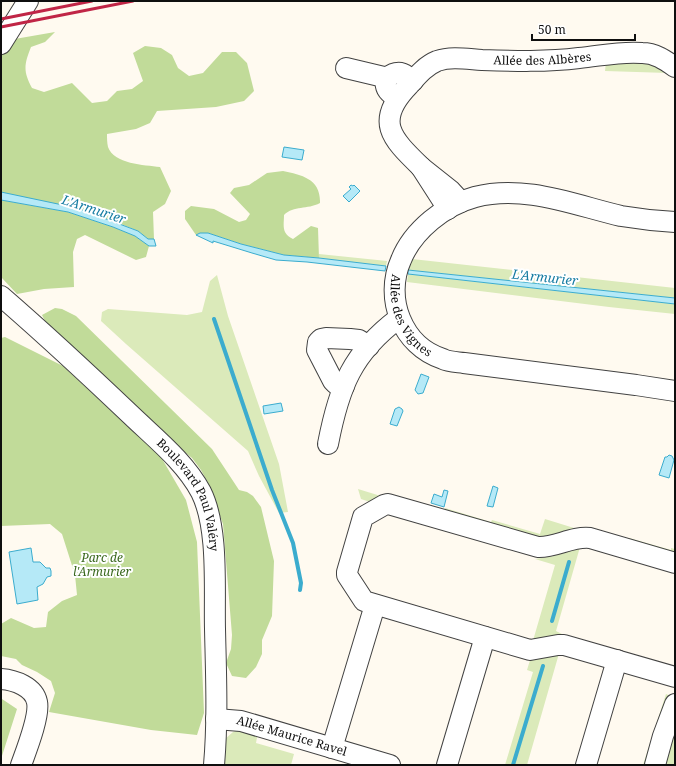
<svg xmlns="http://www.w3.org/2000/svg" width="676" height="766" font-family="'Noto Serif',serif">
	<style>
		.green { fill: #dbeaba }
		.forest { fill: #c1db99 }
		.water { fill: #b5e9f7; stroke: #3bacce }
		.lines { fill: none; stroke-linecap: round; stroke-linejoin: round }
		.stream { stroke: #3bacce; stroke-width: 4 }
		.minor-casing { stroke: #424242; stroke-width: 22 }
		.minor { stroke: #fff; stroke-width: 20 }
		.rail { stroke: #c02546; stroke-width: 3 }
		.labels { text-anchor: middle; stroke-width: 4; stroke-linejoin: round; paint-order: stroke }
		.street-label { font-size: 12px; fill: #0f0f0f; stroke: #fff }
		.park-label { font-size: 12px; font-style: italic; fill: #3a681e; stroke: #fff }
		.water-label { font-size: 13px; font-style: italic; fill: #167ca2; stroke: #fff }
	</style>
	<rect width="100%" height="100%" fill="#fffaf0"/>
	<path class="green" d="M647,60l21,13 -63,-2 1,-9z
		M319,254l68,7 -1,5 -67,-8z
		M412,259l263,29v10l-267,-28z
		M408,274l267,30v10l-66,-7 -202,-25z
		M217,275l11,41 51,148 9,48 -9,1 -20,-37 -11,-25 -122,-107 -25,-23 1,-9 6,-3 79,6 15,-3 8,-31z
		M358,489l26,8 -11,6 -12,-4z
		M445,508l46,14 1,-2 48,14 5,-15 29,9 -2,7 -32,8 -96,-33z
		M629,538l42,12v-2l4,1v8l-46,-17z
		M580,547l-24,84 6,3 -1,3 -29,7 23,-79 -20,-6 19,-3v-3z
		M560,650l-33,115h-22l28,-93 -6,-2 4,-13z
		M666,694l7,3 -22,68h-8z
		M239,730l19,2 -2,11 38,11 -3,11h-71l5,-26 8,-7z
		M675,731v34h-16z"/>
	<path class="forest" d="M55,32l-10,10 -14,5c-7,18 -8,24 1,41l12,4 28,-9 20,20 15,-2 10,-10 15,-2 11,-8 -10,-28 12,-7 16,2 11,7 6,13 11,8 14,-3 19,-21h14l11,11 7,28 -10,10 -28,6 -59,4 -7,12 -14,6 -29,5c0,4 0,9 1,13 6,17 36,18 52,20l11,24 -6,13 -12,8 1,27h-6l-10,-8 -22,-9 -115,-30v-140l8,-12z
		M283,171c19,4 38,8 37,32 -13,7 -26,2 -36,12 0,11 -3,18 9,24l18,-13 7,2 1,30 -35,-3 -43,-11 -33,-11h-8l-4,2 -11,-16v-8l6,-5 23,3 25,13 7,-2 4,-6 -20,-21 4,-5 15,-3 18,-12z
		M1,200l67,12 45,15 22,9 14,10 -3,11 -10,3 -51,-25 -8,4 -4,13 1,35 -30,2 -27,5 -16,-17z
		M55,308l7,1 14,7 136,133 27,41 8,2 6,4 8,11 13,54 -2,55 -10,24v14l-6,13 -10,11 -14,-2 -6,-13 5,-14 1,-14 -9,-111 -15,-41 -7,-13 -9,-12 -11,-9 -136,-128 -3,-6z
		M5,337l58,29 98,91 25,43 11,42 7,171 -7,22 -46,-5 -102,-18 6,-19 -4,-12 -14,-9 -15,-7 -6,-6 -15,-3v-32l10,-6 23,10 12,-1 2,-15 14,-11 15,-6 -2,-20 -13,-41 -12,-10 -49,2v-188z
		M2,699l15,10 -16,50v-59z"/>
	<path class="water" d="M284,147l20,3 -2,10 -20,-3z
		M351,185l2,1 1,-1 6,6 -11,11 -6,-6 8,-7 -2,-2z
		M1,192l76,16 61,23 10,8h6l2,7h-7l-14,-10 -22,-9 -45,-15 -67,-12z
		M200,233h8l33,11 43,11 35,3 67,8 -1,5 -78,-9 -31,-2 -24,-7 -39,-12v2l-17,-8z
		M408,270l267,28v6l-267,-30z
		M421,374l8,3 -6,16 -5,1 -3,-4z
		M281,403l2,8 -19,3 -1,-8z
		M399,407l3,2 1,2 -6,15 -7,-2 5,-15z
		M669,455l3,1 2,4 -5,18 -10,-3 6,-18h2z
		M493,486l5,2 -5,19 -6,-1z
		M444,490l4,1 -4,16 -13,-4 3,-9 8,3z
		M31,548l2,14h7l6,6h4l1,3v5l-4,1 -4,7 -6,3 1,13 -21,4 -8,-52z"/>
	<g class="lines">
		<path class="stream" d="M214,319l58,171 21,53 8,40 -1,7
			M552,621l17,-59
			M513,765l30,-99"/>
		<g class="minor-casing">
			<g id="minor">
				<path d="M1,44l27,-43"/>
				<path d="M346,68l42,10"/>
				<path d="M397,98c-3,-2 -8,-5 -10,-9 -5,-10 5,-17 14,-16 5,1 8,5 12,8"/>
				<path id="s1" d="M421,167c-30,-29 -47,-46 -12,-82 8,-9 16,-19 28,-24 14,-5 30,-2 45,-1 32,1 65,2 97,-2 21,-2 42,-7 63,-5 13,0 23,7 33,14"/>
				<path d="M448,209l-27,-42 29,23 11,12"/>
				<path id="s2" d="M675,222c-18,-1 -36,-3 -54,-6 -47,-11 -97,-32 -146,-19 -30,8 -62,33 -74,63 -17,38 1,86 42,99 6,3 14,3 21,4l172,22 39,6"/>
				<path id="s3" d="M1,296c45,39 88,79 131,120 24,23 53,46 69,76 18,36 13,97 14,137 1,45 3,91 -1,136"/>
				<path d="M344,386l-8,-2 -3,-3 -16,-31 1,-8 3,-3 5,-1 24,1 9,1 10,6"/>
				<path d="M328,444c11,-57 24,-91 71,-126"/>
				<path d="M675,563l-85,-25c-18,-2 -35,10 -52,9l-150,-43 -4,1 -21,12 -16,55v3l17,26 166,49 28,-5h6l111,32"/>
				<path d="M1,679c14,1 33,8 36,23 3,14 -11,49 -16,63"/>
				<path id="s4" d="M216,719l25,2 149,44"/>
				<path d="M332,748l43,-143"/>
				<path d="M447,765l38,-128"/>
				<path d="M586,765l31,-105"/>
				<path d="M655,765l8,-29 12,-32"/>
			</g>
		</g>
		<use href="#minor" class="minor"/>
		<path class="rail" d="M1,19l91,-18
			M1,27l132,-26"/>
	</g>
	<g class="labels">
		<g class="street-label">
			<text dy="4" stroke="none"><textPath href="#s1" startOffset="242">Allée des Albères</textPath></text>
			<text dy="4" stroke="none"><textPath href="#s2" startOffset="365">Allée des Vignes</textPath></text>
			<text dy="4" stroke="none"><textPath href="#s3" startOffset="278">Boulevard Paul Valéry</textPath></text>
			<text dy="4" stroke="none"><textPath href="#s4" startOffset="78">Allée Maurice Ravel</textPath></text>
		</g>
		<g class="park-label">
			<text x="102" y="562">Parc de<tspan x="102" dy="14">l'Armurier</tspan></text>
		</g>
		<g class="water-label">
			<text transform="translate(94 209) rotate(18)" y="5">L'Armurier</text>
			<text transform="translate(545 277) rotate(6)" y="5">L'Armurier</text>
		</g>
	</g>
	<rect width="676" height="766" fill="none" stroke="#0f0f0f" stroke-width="4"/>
	<path d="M532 34v6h103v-6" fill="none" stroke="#0f0f0f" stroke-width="2"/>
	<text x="538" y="34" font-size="12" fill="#0f0f0f" stroke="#ffffff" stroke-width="3" paint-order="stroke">50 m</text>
</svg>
